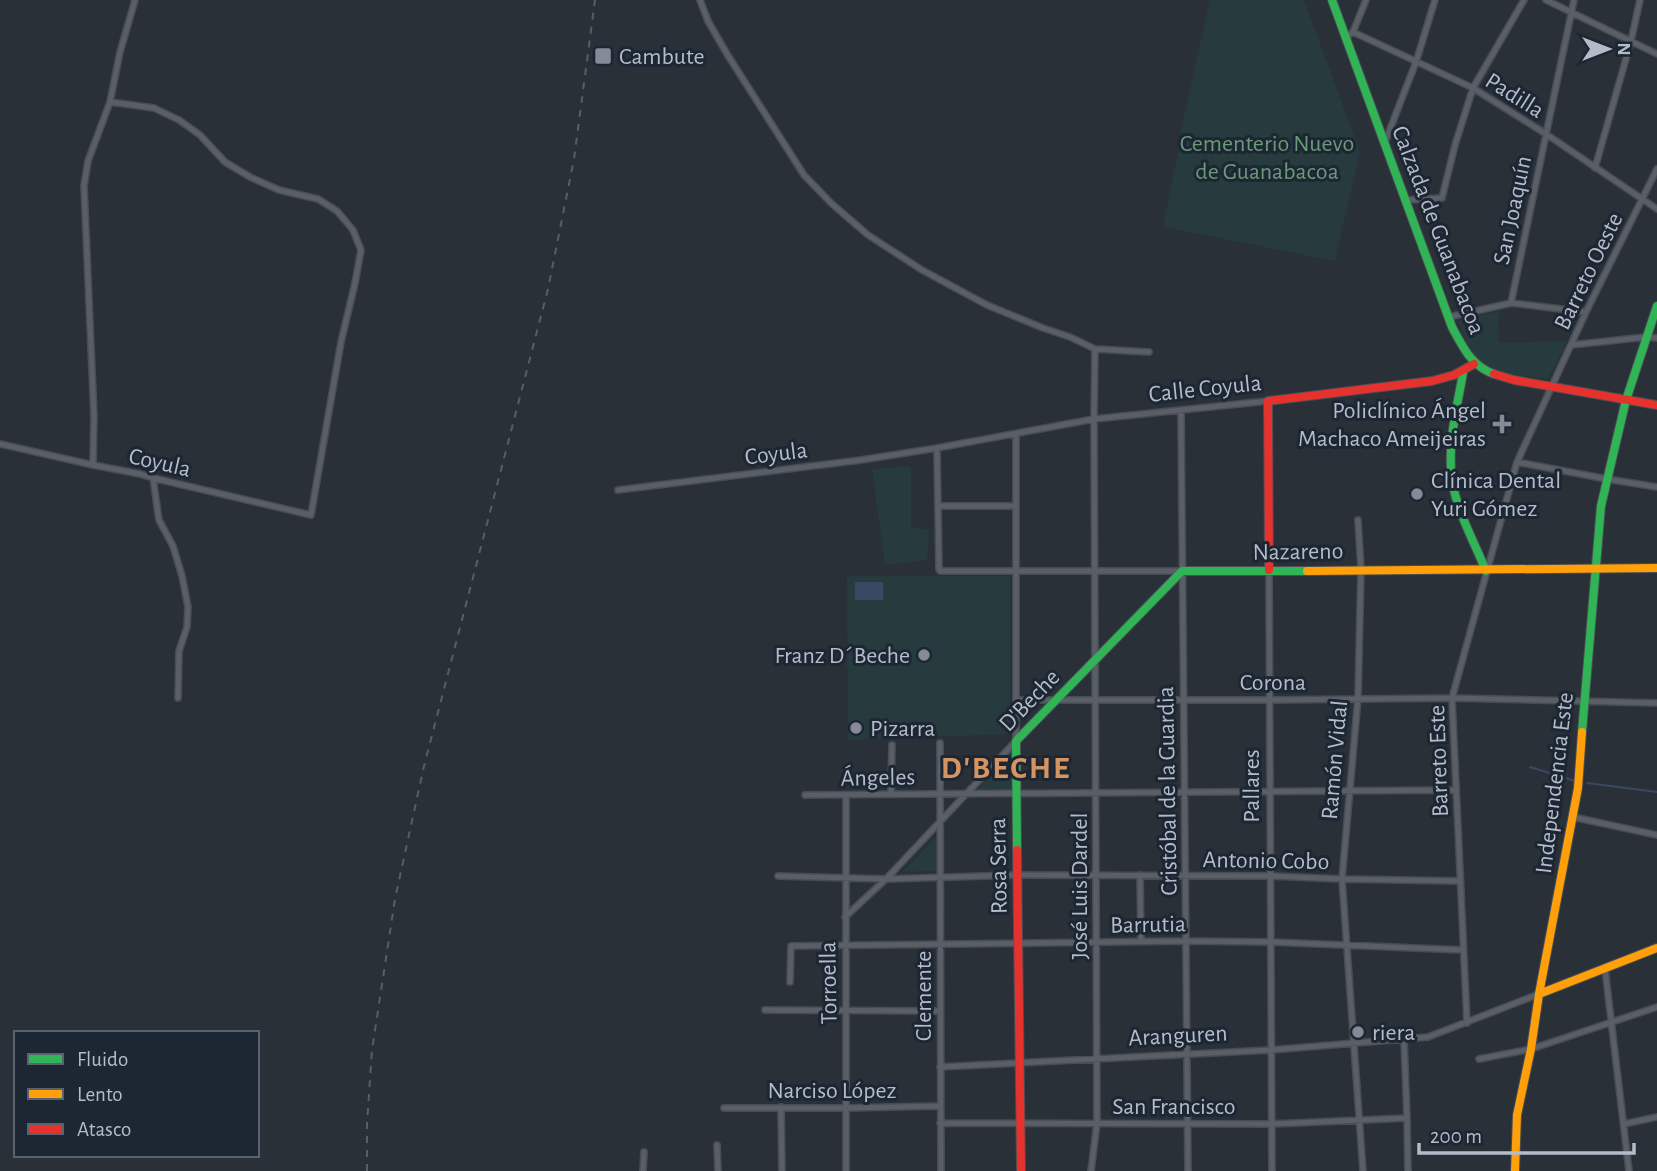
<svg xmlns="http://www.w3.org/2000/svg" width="1657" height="1171" font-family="'Alegreya Sans',sans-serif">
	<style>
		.green { fill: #273a3e }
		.water { fill: #384963 }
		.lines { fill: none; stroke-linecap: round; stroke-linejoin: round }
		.stream { stroke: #384963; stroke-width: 2 }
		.street-casing { stroke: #484c53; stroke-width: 8 }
		.fast-casing { stroke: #484c53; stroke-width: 10 }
		.slow-casing { stroke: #484c53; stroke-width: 10 }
		.jam-casing { stroke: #484c53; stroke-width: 10 }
		.street { stroke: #5a5e66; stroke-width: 5 }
		.fast { stroke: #30b455; stroke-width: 8 }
		.slow { stroke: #ff9f0a; stroke-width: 8 }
		.jam { stroke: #e5322d; stroke-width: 8 }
		.rail { stroke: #595d64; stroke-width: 2; stroke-dasharray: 7 7; stroke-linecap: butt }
		.poi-dot { fill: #848b96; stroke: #1d2633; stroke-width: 2.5 }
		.labels { text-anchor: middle; stroke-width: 6; stroke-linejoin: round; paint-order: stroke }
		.poi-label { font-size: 24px; fill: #b4bcc9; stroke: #1d2633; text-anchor: start }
		.street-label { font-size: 24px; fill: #b4bcc9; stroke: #1d2633 }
		.park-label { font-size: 24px; fill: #6b9a76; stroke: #1d2633 }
		.district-label { font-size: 32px; font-weight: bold; letter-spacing: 2px; fill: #d59563; stroke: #1d2633 }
	</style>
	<rect width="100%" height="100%" fill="#2a3038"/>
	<path class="green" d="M1210,0h94l56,152 -25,109 -172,-34 19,-93 -1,-4z
		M1500,311l-2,13 1,19 68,-2 -19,38c-28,-4 -64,-3 -79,-31 -4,-8 -7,-17 -11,-26l3,-2z
		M911,466v61l18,3 -2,30 -42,5 -13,-96z
		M847,576h163v158l-162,6z
		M1014,747v44h-39z
		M936,838l1,33 -35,1z"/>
	<path class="water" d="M855,582h28v18h-28z"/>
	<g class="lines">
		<path class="stream" d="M1530,767l45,14
			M1587,783l70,9"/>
		<g class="street-casing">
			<path id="street" d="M700,0l8,21 19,33 77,121 27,28 37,32 54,35 65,35 56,23 27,9 25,12 54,3
				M1546,0l111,54
				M1353,32l13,-32
				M1345,38l8,-6 120,56 73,46 111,75
				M1385,142l31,-80 19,-62
				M1595,168l36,-127 9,-41
				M1406,200l36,-2 13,-53 18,-57 51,-88
				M1511,303l63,-303
				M1449,317l62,-14 75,9
				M1571,345l75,-8 11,1
				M1181,410l7,761
				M0,444l93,21 47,9 13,4 158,37 30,-173 14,-59 6,-33 -8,-20 -16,-19 -19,-12 -39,-9 -29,-13 -25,-15 -25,-27 -21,-15 -25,-12 -44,-6
				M937,448l2,121 1,2h242
				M1517,462l90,17 50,8
				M93,465l1,-49 -10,-230 4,-25 22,-59 10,-50 15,-52
				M153,478l6,42 14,26 9,30 6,31 -1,20 -8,24 -1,47
				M618,490l243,-30 76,-12 157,-29 174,-18
				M938,506h78
				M1358,520l3,49 -3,129 -16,181 21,292
				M1269,570l3,601
				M1016,700h253l183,-2 205,5
				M940,743l1,428
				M891,794l1,-49
				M805,795l651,-5
				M846,795v376
				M1573,817l84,18
				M1140,875l1,67
				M778,876l108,3 132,-4 252,1 72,3 118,2
				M845,917l41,-38 130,-138v-307
				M1605,969l24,202
				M790,982l1,-36 395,-5 85,1 192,8
				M765,1010l175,1
				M1467,1023l-15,-325 65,-236 69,-150 71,-143
				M1404,1039l3,79 1,53
				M1479,1059l52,-10 126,-42
				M940,1067l331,-17 157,-13 111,-43
				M781,1107l1,64
				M724,1108h122l94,-2
				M940,1123l332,1 135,-6
				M1624,1124l33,-7
				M717,1145l1,26
				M643,1171l1,-19
				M1091,1171l6,-48 -3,-704 1,-70"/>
		</g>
		<g class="fast-casing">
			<path id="fast" d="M1332,0l120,327c11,20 19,39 42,47
				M1463,373c-6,35 -16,71 -11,107 5,32 22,61 34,91
				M1582,732l19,-226 25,-106 31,-94
				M1017,850l-1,-109 166,-170h125"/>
		</g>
		<g class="slow-casing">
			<path id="slow" d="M1307,571l350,-3
				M1539,994l118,-46
				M1515,1171l2,-56 14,-66 8,-55 39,-206 4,-56"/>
		</g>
		<g class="jam-casing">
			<path id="jam" d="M1494,374l20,6 143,25
				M1269,570l-1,-169 164,-20 22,-6 20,-11
				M1017,850l4,321"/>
		</g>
		<use href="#street" class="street"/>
		<use href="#fast" class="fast"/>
		<use href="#slow" class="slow"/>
		<use href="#jam" class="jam"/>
		<path class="rail" d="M367,1171v-47l5,-74 23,-151 29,-133 124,-477 26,-130 21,-159"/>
	</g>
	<g class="poi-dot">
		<rect x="594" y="47" width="18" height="18" rx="3.5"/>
		<path d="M1498.5 413.5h7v7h7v7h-7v7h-7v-7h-7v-7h7z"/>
		<circle cx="1417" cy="494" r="7"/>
		<circle cx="924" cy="655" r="7"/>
		<circle cx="856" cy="728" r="7"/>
		<circle cx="1358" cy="1032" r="7"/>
	</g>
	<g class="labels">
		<g class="poi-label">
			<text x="619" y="64">Cambute</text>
			<text x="1486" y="418" text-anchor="end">Policlínico Ángel<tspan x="1486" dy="28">Machaco Ameijeiras</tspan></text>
			<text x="1431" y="488">Clínica Dental<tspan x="1431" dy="28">Yuri Gómez</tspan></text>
			<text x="910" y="663" text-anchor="end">Franz D´Beche</text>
			<text x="870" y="736">Pizarra</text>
			<text x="1372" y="1040">riera</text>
		</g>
		<g class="street-label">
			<text transform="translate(1515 95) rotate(32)" y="8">Padilla</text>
			<text transform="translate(1512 210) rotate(-78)" y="8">San Joaquín</text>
			<text transform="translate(1439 230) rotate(69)" y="8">Calzada de Guanabacoa</text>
			<text transform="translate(1588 271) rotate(-64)" y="8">Barreto Oeste</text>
			<text transform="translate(1205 388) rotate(-6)" y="8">Calle Coyula</text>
			<text transform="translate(776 453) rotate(-7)" y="8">Coyula</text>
			<text transform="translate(160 462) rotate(13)" y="8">Coyula</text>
			<text transform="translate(1298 551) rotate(-1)" y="8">Nazareno</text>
			<text x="1273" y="690">Corona</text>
			<text transform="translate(1029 700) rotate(-46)" y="8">D'Beche</text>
			<text transform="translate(1334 760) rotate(-85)" y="8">Ramón Vidal</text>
			<text transform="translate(1438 761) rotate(-92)" y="8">Barreto Este</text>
			<text transform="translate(878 777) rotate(-1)" y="8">Ángeles</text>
			<text transform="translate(1554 783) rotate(-83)" y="8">Independencia Este</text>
			<text transform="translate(1251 786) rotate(-90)" y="8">Pallares</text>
			<text transform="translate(1167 791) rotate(-91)" y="8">Cristóbal de la Guardia</text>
			<text transform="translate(1266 860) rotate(1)" y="8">Antonio Cobo</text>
			<text transform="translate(998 866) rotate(-91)" y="8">Rosa Serra</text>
			<text transform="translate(1079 886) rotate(-90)" y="8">José Luis Dardel</text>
			<text transform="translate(1148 924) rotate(-1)" y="8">Barrutia</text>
			<text transform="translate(828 983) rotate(-91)" y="8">Torroella</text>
			<text transform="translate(923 996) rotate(-90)" y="8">Clemente</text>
			<text transform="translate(1178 1035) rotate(-3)" y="8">Aranguren</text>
			<text x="832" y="1098">Narciso López</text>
			<text x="1174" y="1114">San Francisco</text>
		</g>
		<g class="park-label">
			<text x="1267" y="151">Cementerio Nuevo<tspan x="1267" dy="28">de Guanabacoa</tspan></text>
		</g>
		<g class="district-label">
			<text x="1006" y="778">D'BECHE</text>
		</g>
	</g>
	<rect x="14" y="1031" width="245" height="126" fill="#1d2633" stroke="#59626f" stroke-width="2"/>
	<rect x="28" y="1054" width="35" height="10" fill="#30b455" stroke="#59626f" stroke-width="2"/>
	<text x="77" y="1066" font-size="21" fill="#b4bcc9">Fluido</text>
	<rect x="28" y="1089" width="35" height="10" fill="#ff9f0a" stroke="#59626f" stroke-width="2"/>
	<text x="77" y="1101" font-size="21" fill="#b4bcc9">Lento</text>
	<rect x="28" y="1124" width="35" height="10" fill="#e5322d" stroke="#59626f" stroke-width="2"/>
	<text x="77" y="1136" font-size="21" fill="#b4bcc9">Atasco</text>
	<g transform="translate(1608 49) rotate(90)" stroke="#1d2633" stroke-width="5" paint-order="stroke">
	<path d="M0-5L12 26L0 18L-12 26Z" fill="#b4bcc9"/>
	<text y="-10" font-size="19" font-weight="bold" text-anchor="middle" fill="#b4bcc9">N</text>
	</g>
	<path d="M1419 1143v10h215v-10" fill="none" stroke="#b4bcc9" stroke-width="3.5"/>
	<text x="1430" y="1143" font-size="21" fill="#b4bcc9" stroke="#1d2633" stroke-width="5" paint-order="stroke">200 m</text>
</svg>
